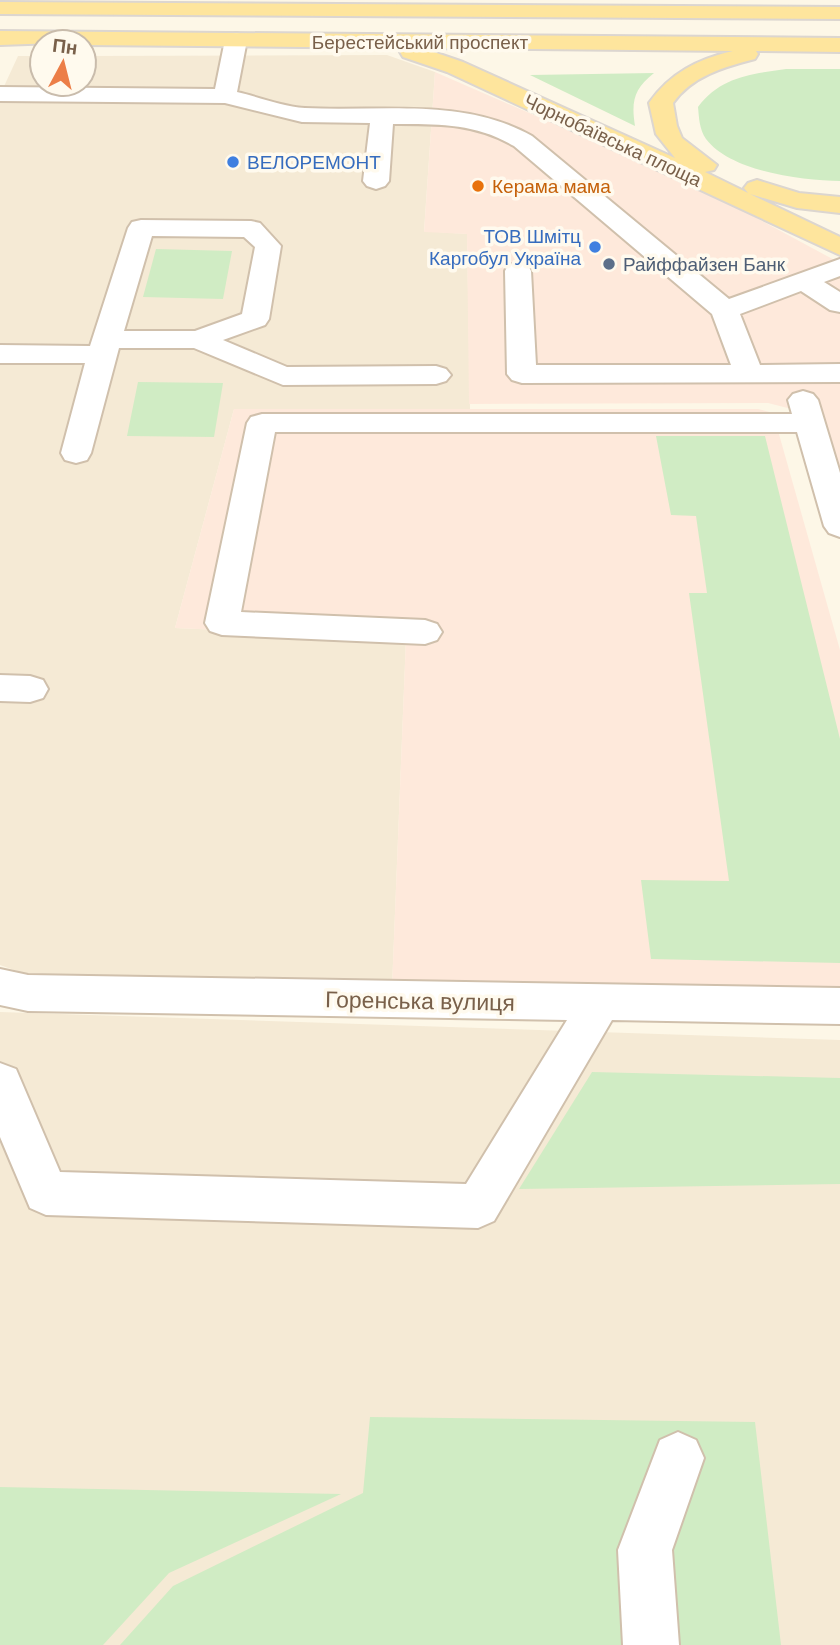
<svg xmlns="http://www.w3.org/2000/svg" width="840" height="1645" font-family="'DM Sans',sans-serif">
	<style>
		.residential { fill: #f5ead5 }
		.commercial { fill: #fee9db }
		.green { fill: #d0ecc4 }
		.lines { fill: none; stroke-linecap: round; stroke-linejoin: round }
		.minor-casing { stroke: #d0c0ac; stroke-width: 4 }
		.major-casing { stroke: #dcd6d0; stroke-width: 4 }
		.minor { fill: #fff; fill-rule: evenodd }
		.major { fill: #fee59d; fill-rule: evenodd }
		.shop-dot { fill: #3f7fe0; stroke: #fffaee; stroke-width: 2.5 }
		.food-dot { fill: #e8710a; stroke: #fffaee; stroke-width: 2.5 }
		.service-dot { fill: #5c6f8a; stroke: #fffaee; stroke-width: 2.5 }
		.labels { text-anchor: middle; stroke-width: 7; stroke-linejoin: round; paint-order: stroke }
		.far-street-label { font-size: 19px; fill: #79604a; stroke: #fffaee }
		.far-shop-label { font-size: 19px; fill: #366cbe; stroke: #fffaee; text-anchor: start }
		.far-food-label { font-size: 19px; fill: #c56008; stroke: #fffaee; text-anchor: start }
		.far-service-label { font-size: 19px; fill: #4e5e75; stroke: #fffaee; text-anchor: start }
		.street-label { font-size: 23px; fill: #79604a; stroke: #fffaee }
	</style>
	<rect width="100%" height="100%" fill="#fdf7e7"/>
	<path class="residential" d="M387,55l48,17 -11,159 43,3 3,175h-236l-59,219 231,10 -14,350 -361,-12 -31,-11v-870l18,-39h24v28h42v-28z
		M0,1012l840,28v605h-840z"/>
	<path class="commercial" d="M435,72l262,114 143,77v235l-25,-83 -47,-12 -299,1 -2,-170 -43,-2z
		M234,409h524l15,4 67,237v344l-448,-6 14,-350 -231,-10z"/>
	<path class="green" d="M786,69h54v112c-38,-1 -109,-9 -134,-42 -7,-10 -7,-22 -8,-32 22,-30 53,-33 88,-38z
		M654,73c-20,16 -23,28 -19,53l-105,-51z
		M156,249l76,2 -9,48 -80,-2z
		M138,382l85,1 -9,54 -87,-1z
		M656,436h109l75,303v224l-189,-4 -10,-79 88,1 -40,-288h18l-11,-77 -25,-1z
		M592,1072l248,6v106l-321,5z
		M370,1417l385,5 26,223h-661l53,-59 190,-93z
		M0,1487l341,7 -172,79 -66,72h-103z"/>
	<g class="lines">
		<g class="minor-casing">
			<path id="minor" d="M236,33l8,2 3,5 -10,52c22,5 46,15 68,16 76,4 158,-11 227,28l197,163 111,-40v17l-16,6 16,10v20l-10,-2 -29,-19 -61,23 20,51 80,-1v18l-318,1 -10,-3 -5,-6 -2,-103 3,-6 10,-2 10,2 3,6 5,94h195l-19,-51 -198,-168c-39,-23 -76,-22 -121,-22l-4,57 -4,5 -9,3 -9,-3 -4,-5 7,-58 -68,-1 -77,-19 -225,-2v-14l215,2 10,-49 3,-5z
				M141,220l110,1 9,2 21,23 -12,73 -4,6 -42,15 64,27 149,-1 10,3 5,6 -5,6 -10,3 -153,1 -89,-37h-75l-28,105 -4,7 -11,3 -11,-3 -4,-7 24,-90h-85v-18l90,1 38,-118 4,-6zM152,236l92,1 11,10 -13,67 -47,17h-71z
				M803,391l10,3 5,6 22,73v64l-11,-4 -5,-7 -27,-94h-522l-34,180 184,8 12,4 5,8 -5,8 -12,4 -203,-9 -12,-4 -5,-8 42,-200 4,-6 11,-3h530l-4,-14 5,-6z
				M0,675l30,1 13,4 5,9 -5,9 -13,4 -30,-1z
				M0,969l28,6 812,13v36l-228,-4 -118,201 -16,7 -432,-13 -16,-7 -30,-71v-74l16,6 44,103 406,12 101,-164 -539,-9 -28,-6z
				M678,1432l18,8 8,18 -32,92 7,95h-56l-5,-95 42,-110z"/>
		</g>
		<g class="major-casing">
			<path id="major" d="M0,2l840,5v12l-840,-5z
				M0,31l840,7v14l-84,-1 2,3 -3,5c-31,8 -63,17 -82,44l4,23 5,12 35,27 -3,5 -9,2 43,21 -4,-5 4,-5 9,-3 42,13 41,4v16l-43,-5 -47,-14 90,43v18l-393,-183 -44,-15 -3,-5 3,-4 -319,-3v-3l-84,3zM422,48l311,3c-35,8 -63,22 -84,52l7,31 19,24 -212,-96z"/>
		</g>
		<use href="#minor" class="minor"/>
		<use href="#major" class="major"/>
	</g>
	<g class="shop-dot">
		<circle cx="233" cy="162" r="7"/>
		<circle cx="595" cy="247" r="7"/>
	</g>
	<circle class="food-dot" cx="478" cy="186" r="7"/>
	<circle class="service-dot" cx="609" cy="264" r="7"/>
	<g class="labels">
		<g class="far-street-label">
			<text x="420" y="49">Берестейський проспект</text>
			<text transform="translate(613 140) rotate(25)" y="7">Чорнобаївська площа</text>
		</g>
		<g class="far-shop-label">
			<text x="247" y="169">ВЕЛОРЕМОНТ</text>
			<text x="581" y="243" text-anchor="end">ТОВ Шмітц<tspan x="581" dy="22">Каргобул Україна</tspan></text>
		</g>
		<g class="far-food-label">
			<text x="492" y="193">Керама мама</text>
		</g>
		<g class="far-service-label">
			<text x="623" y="271">Райффайзен Банк</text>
		</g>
		<g class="street-label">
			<text transform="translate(420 1001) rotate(1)" y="8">Горенська вулиця</text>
		</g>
	</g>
	<g transform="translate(63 63) rotate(7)"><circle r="33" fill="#fffaee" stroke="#c9bcac" stroke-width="2"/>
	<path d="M0-5L12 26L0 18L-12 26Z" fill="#ec7e47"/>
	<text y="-10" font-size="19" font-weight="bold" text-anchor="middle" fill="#79604a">Пн</text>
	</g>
</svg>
